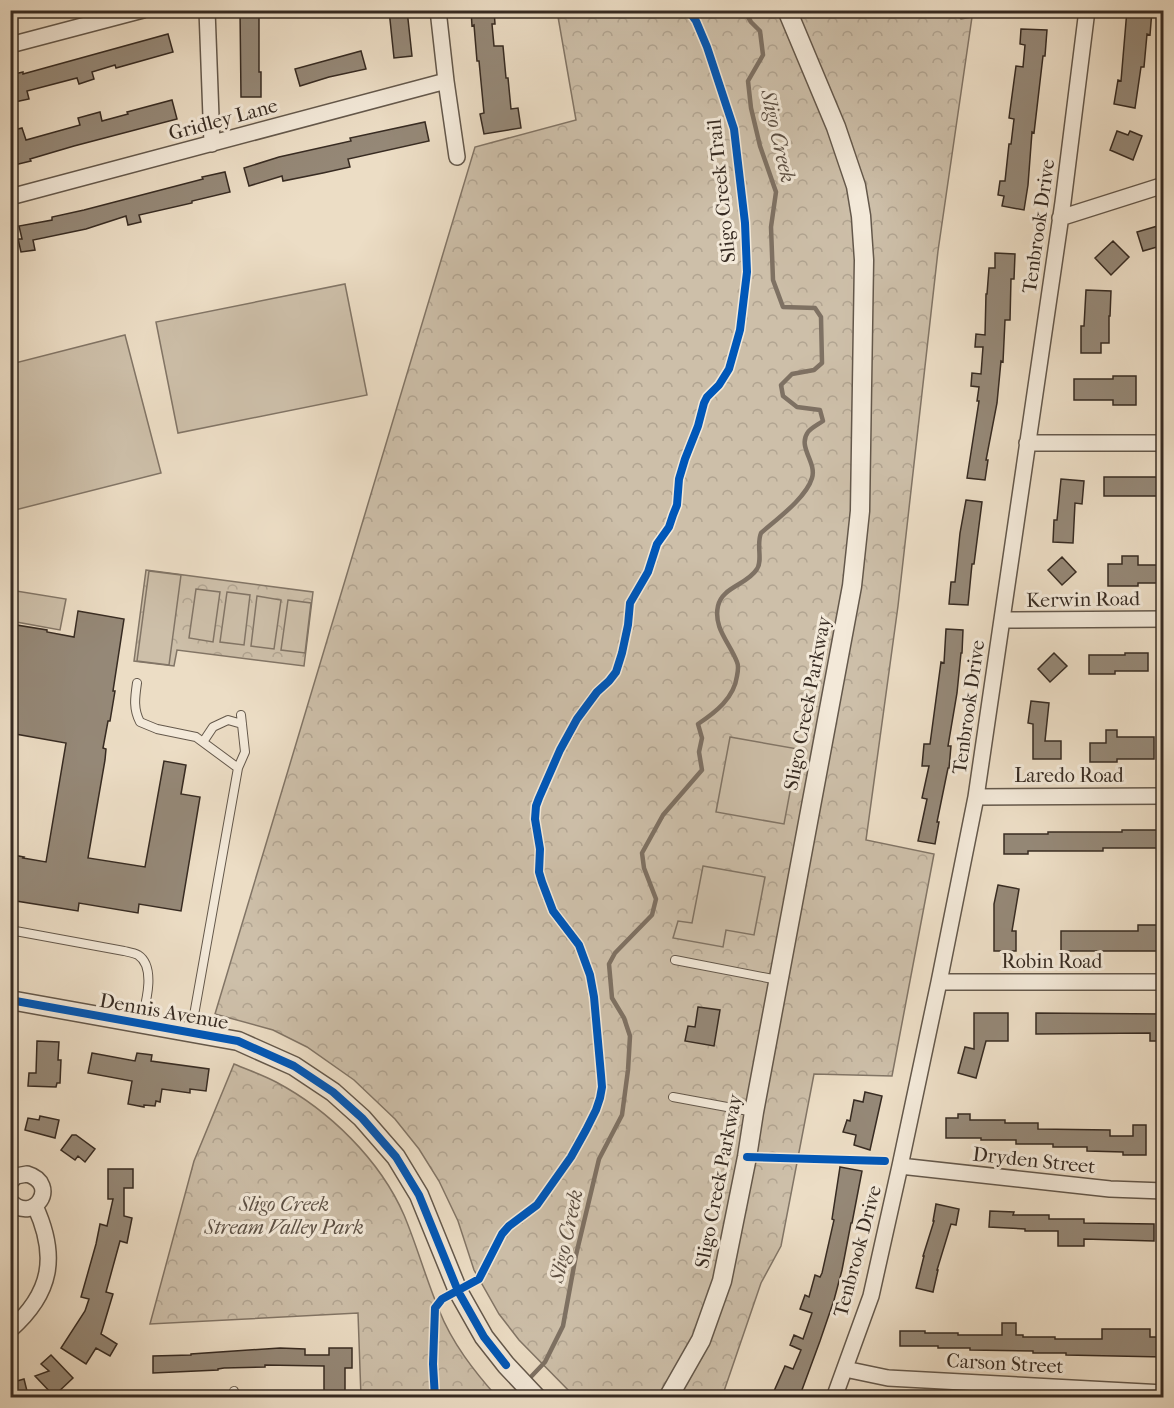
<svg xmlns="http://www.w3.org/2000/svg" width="1174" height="1408" font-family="'IM FELL French Canon',serif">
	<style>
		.park { fill: url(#park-crowns); stroke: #827566; stroke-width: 1.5 }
		.garden { fill: #cdbfa9; stroke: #827566; stroke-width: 1.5 }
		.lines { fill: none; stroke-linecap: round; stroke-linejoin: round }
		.stream { stroke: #7e7163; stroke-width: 4.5 }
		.building { fill: #958877; stroke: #372b22; stroke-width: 1.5 }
		.service-casing { stroke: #64584b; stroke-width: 10 }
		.minor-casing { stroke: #64584b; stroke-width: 18 }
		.tertiary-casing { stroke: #64584b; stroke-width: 21 }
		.service { stroke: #f3e9d9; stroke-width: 8 }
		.minor { stroke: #f3e9d9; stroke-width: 15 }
		.tertiary { stroke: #f3e9d9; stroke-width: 18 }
		.cycleway-casing { stroke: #f3e9d9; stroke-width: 11 }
		.cycleway { stroke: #0057b8; stroke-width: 8 }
		.labels { text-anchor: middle; stroke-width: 6; stroke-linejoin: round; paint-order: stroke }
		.street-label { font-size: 20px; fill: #372b22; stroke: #f3e9d9 }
		.park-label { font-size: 20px; font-style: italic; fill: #5c5044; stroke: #f3e9d9 }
		.water-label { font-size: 21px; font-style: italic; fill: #5b4e42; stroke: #f3e9d9 }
	</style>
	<defs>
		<pattern id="park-crowns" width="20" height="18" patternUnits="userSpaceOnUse" patternTransform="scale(1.5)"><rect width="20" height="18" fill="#cdbfa9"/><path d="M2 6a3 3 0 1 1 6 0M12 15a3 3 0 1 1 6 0" fill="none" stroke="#b1a491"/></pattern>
	</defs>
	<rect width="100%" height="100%" fill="#ecddc5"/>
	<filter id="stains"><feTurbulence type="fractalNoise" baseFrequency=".00333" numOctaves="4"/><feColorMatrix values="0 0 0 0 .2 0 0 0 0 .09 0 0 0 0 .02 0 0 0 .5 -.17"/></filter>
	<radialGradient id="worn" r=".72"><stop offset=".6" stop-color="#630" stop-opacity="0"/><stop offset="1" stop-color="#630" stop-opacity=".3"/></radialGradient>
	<path class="park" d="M954,10l7,9 11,-2 -34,234 -40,355 -32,234 68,14 -42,222 -78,-2 -33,172 -20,37 -39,114h-147l-56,-57 -20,-26 -25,-44 -16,-49 -19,-40 -20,-32 -24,-30 -41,-39 -47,-33 -34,-17 -58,-16 260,-867 101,-27 -19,-109z
		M146,570l167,22 -9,74 -127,-16 -3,16 -40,-5z
		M234,1064c14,6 29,11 42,18 53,28 104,78 128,133 13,31 22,64 35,95 13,33 35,61 58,87h-136l-3,-84 -208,11 44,-163z"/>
	<path class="garden" d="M345,284l22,111 -189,38 -22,-111z
		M125,335l36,138 -150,38v-147z
		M149,571l32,4 -12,90 -32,-4z
		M196,589l24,3 -7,50 -24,-4z
		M10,590l56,9 -6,31 -49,-9z
		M227,592l23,3 -6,50 -24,-3z
		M257,596l24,4 -7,49 -23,-3z
		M288,600l23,3 -6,50 -24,-3z
		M730,737l68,12 -14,75 -68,-12z
		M703,866l62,11 -11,58 -28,-5 -3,17 -50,-9 5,-17 14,2z"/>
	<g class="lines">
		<path class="stream" d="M527,1381l18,-19 18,-36 13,-71 23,-96 23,-44 6,-45 2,-34 -6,-18 -12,-20 -3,-34 6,-11 37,-38 4,-16 -12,-31 -2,-15 21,-38 39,-45 -3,-18 3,-14 -4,-14c18,-12 36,-26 39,-48 1,-5 2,-10 0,-14 -7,-19 -24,-34 -19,-56 4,-19 29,-21 39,-37 6,-9 -1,-24 4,-36 16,-14 45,-35 51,-55 5,-16 -15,-31 -4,-46 3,-4 11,-8 15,-11l-3,-11 -23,-3 -14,-11 -2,-11 11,-11 22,-4 8,-7 -1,-46 -6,-9 -32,-1 -10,-27 -2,-53 5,-35 -16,-46 -9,-38 -3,-27 15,-26 -3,-24 -9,-9 -7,-12
			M514,1398l7,-10"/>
	</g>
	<path class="building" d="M240,10h19v62h2v25h-20z
		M389,10h18l5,46 -18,2z
		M471,10h23l1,14h-3l2,22h9l3,32h2l3,31 7,-1 3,20 -37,6 -4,-20 4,-1 -5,-52h-2l-3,-36 -2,1z
		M1127,10h25l-2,25 -3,-1 -3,33h-3l-6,41 -21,-4 4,-24 3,1z
		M1021,29l26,1 -2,26h-2l-9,77 -2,-1 -4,53 -4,25 -22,-4 2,-10 -6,-1 2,-14h5l4,-37h2l3,-25 -5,-1 7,-52 7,1 2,-22 -5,-1z
		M168,34l5,18 -57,16 -1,-3 -23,7 2,7 -15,5 -2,-6 -50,13 2,8 -19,4v-28l13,-3v2z
		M361,51l5,18 -37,8 -29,9 -5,-17z
		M172,100l5,19 -103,27 -44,13 1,2 -21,5v-35l12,-3 4,12 54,-15 -2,-7 22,-6 2,9 26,-7 -1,-2z
		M425,122l4,19 -81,18 2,8 -27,6 -40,8 -1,-5 -33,10 -5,-18 35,-11 72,-16 -1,-3z
		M1117,131l11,4 2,-4 12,5 -9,24 -23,-10z
		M225,172l5,20 -38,9v2l-53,12 2,7 -13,3 -2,-9 -40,13 -53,11 2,10 -14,2 -3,-13h4l-3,-13 33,-6v-3l32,-7 119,-31 -1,-2z
		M1161,225l3,7v13l-21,6 -6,-19z
		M1113,241l16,16 -18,18 -16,-17z
		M995,253l20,1 -1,25h-3l-1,41h-5l-2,42 -2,-1 -4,42 -11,57h2l-3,20 -18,-2 12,-77h-2l2,-14 -8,-1 1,-13 9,1 2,-27h-8l1,-13 9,1 1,-41h1l2,-26h6z
		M1086,290l25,1 -1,25h-1v27h-8v10h-20v-27h3z
		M1113,376h23v29h-23v-5h-39v-21h39z
		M1104,477h60v19h-60z
		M1061,479l23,2 -2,23 -7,-1 -2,40 -20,-1 1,-22h3z
		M966,500l16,2 -8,62h-2l-4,41 -19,-1 2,-22h4l5,-49z
		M1122,556h16v9h26v18h-26v3h-30v-22h14z
		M1062,557l14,15 -14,13 -14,-15z
		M78,611l46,8 -11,72h2l-5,30h-2l-5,27 3,1 -1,11 -17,98 57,9 19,-106 22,4 -5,29 19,3 -19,114 -42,-7 -1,9 -59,-10 -1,8 -68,-11v-44l3,1v-2l11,2 -1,1 23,4 20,-119 -56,-10v-109l37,6v2l27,5z
		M946,629l17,1 -1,23h-1l-4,40 -9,53h3l-2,22h-1l-11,54h2l-4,22 -17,-3 9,-42 -5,-1 7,-32h-7l2,-22h6l11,-82 3,1z
		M1054,653l13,13 -17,16 -12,-13z
		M1125,653h23v18h-33v3h-26v-19h36z
		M1031,701l18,2 -4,38h16v18h-28v-35l-5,-1z
		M1106,730h11v7h37v22h-37v3h-27v-19h16z
		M1122,830h42v18h-61v3h-75v3h-24v-20h44v-2h74z
		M998,885l21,4 -7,42h4v20h-22v-47z
		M1138,925h22v26h-99v-20h77z
		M698,1007l22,3 -6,36 -29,-5 3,-15 7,1z
		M974,1013h34v28h-22l-10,37 -18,-5 7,-26 9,2z
		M1036,1013l128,1v27h-14v-8l-114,1z
		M37,1041l22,1 -1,18h3l-1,23h-3l-1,4 -28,-1 1,-13h7z
		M92,1053l43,8 2,-8 15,2 -1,6 58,8 -3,22 -16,-2v4l-28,-4 -2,13 -4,-1 -1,5 -11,-1v2l-16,-3 4,-23 -44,-8z
		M865,1092l17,4 -12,54 -16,-5 2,-10 -13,-3 4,-12 3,1 4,-21 9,2z
		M958,1114h12v6h35v3h33v6l72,1v6h23v-11h13v30h-23v-3l-36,-1v-4h-34v-3h-37v-4h-35v-2h-35v-20h12z
		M40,1116l19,4 -4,18 -30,-8 3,-12 11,2z
		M72,1135h4l19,14 -10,13 -7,-6 -3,4 -14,-10z
		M840,1167l22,4 -10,52h-1l-9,47 -8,30 -14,41 -21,57h-28l14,-32 8,3 8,-19 -11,-5 4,-10 9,4 9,-26 -12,-4 5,-14 4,2 6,-22 5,2 2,-4 12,-53 -2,-1z
		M108,1169h25v19h-9v28l8,2 -5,25 -7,-2 -14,51 7,2 -12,40 16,10 -7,12 -14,-8 -10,16 -25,-16 24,-37 4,-12 -8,-2 15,-53 4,-20 7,2 6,-27h-5z
		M936,1204l23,5 -3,16 -5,-1 -14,46h1l-5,22 -17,-4 8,-32h-1l11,-35h-1z
		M990,1211l24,1 -1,3h36v4h35v4l70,1v17l-70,-2v7h-26v-15h-33v-2l-36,-2z
		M1002,1323h14v12h7v2h32v2h47v-10h48v8h14v20l-98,-2v-2h-33v-2l-63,-1v-2h-32v-2h-38v-15h25v2h33v2h44z
		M280,1348l25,1v6h24v-7h23v20h-7v30h-21v-32l-59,-1v2l-41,1 -6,1v1l-65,3v-17l38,-1v-1z
		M51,1355l22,23 -19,18 -19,-20 14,-5 -8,-7z
		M24,1379l4,16 -7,3h-11v-15z"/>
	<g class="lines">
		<g class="service-casing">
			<path id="service" d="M137,683c-2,14 -4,26 3,39l17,7 39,8 42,31 7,-16 -4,-37
				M203,742l10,-15 15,-7 14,4
				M10,930l114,21c4,1 10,2 14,4 19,12 7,51 3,68
				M675,960l103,20
				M191,1032l47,-264
				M673,1097l81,15
				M234,1391l3,7"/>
		</g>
		<g class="minor-casing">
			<path id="minor" d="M207,10l5,134
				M438,10l8,71 11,76
				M10,45l133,-35
				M10,197l436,-116
				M1060,218l104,-33
				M1027,443h137
				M1002,620l162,-1
				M976,797l188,-1
				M939,982h225
				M900,1166l210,23 54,2
				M10,1182l6,-6 11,-2c34,10 6,52 -17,27
				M10,1330c42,-37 48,-74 25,-124
				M845,1369l43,9 276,15
				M834,1398l37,-102 29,-130 39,-184 37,-185 87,-595 24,-192"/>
		</g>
		<g class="tertiary-casing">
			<path id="tertiary" d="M10,1000l228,41 56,25 39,26 29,26 34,39 23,38 39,96 26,46 22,28 31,33
				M668,1398l33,-58 21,-59 25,-124 7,-45 98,-526 8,-75 4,-251 -3,-44 -5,-30 -20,-59 -49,-117"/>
		</g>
		<use href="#service" class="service"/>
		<use href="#minor" class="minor"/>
		<use href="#tertiary" class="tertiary"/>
		<g class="cycleway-casing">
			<path id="cycleway" d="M10,1000l228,41 56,25 39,26 29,26 34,39 23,38 39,96 26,46 22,28
				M747,1157l138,4
				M435,1398l-2,-34 2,-56 7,-9 37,-20 23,-45 7,-8 28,-21 34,-48 15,-27 10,-20 4,-12 2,-11 -1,-12 -7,-78 -4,-22 -11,-30 -26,-34 -11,-29 -3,-10 1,-23 -5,-30 1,-13 3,-8 21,-48 17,-31 20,-27 12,-11 7,-9 6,-19 6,-28 2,-22 18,-31 9,-28 12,-17 4,-12 4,-10 2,-26 6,-20 13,-33 6,-23 3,-6 12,-12 10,-16 11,-39 7,-58 -2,-49 -11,-94 -27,-82 -11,-26 -8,-11"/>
		</g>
		<use href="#cycleway" class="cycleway"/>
	</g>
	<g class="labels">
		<g class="street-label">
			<text transform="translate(223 119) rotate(-15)" y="7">Gridley Lane</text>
			<text transform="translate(721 191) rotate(-96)" y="7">Sligo Creek Trail</text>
			<text transform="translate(1038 226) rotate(-82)" y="7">Tenbrook Drive</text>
			<text transform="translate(1083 599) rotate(-1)" y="7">Kerwin Road</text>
			<text transform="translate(807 703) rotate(-79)" y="7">Sligo Creek Parkway</text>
			<text transform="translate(968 707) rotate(-82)" y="7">Tenbrook Drive</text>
			<text x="1069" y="782">Laredo Road</text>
			<text x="1052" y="968">Robin Road</text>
			<text transform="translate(164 1011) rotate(10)" y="7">Dennis Avenue</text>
			<text transform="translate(1034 1160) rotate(6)" y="7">Dryden Street</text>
			<text transform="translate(718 1181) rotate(-79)" y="7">Sligo Creek Parkway</text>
			<text transform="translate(857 1251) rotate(-75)" y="7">Tenbrook Drive</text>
			<text transform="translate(1005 1363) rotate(3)" y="7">Carson Street</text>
		</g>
		<g class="park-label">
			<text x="284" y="1211">Sligo Creek<tspan x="284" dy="23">Stream Valley Park</tspan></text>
		</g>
		<g class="water-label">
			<text transform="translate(778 136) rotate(77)" y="7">Sligo Creek</text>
			<text transform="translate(566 1236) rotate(-78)" y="7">Sligo Creek</text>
		</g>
	</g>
	<rect width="1174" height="1408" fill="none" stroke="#ecddc5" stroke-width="36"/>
	<rect x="12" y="12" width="1150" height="1384" fill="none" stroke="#372b22" stroke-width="3"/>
	<rect x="18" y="18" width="1138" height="1372" fill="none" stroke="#372b22" stroke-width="1.5"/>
	<rect width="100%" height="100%" filter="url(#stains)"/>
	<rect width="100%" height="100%" fill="url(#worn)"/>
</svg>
